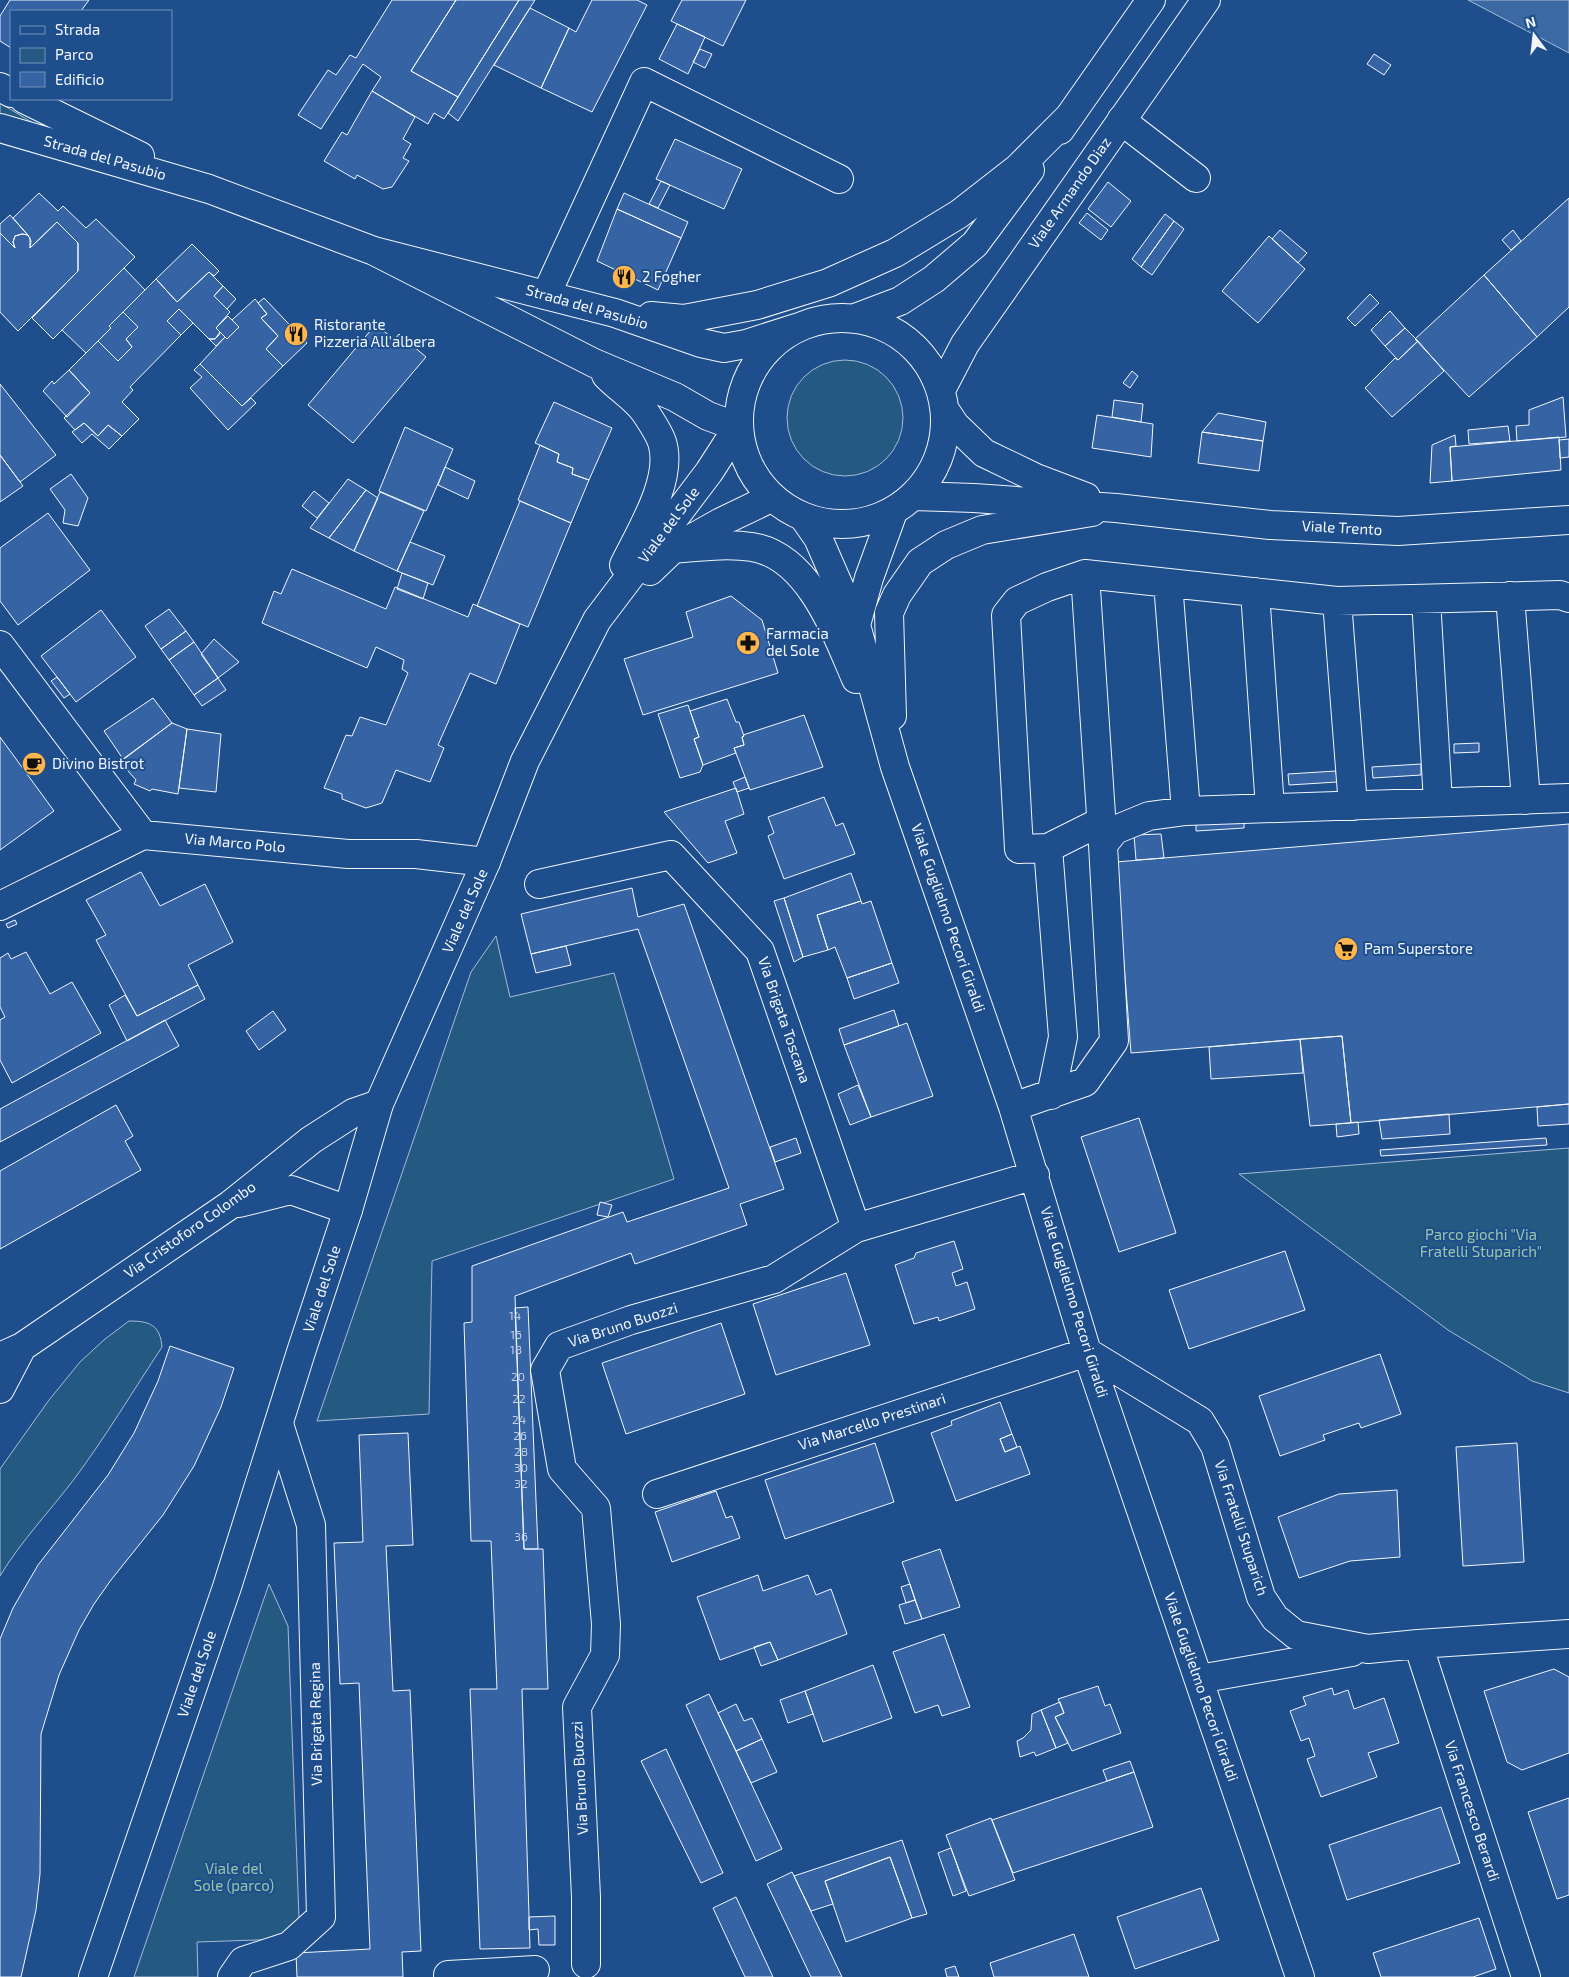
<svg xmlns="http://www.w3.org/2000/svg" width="1569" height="1977" font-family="'Exo 2',sans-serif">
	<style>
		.green { fill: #245a82; stroke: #a8bbd7 }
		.water { fill: #3b69a3; stroke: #a8bbd7 }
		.building { fill: #3563a3; stroke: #f2f6ff }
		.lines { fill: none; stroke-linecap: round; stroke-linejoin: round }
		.minor-casing { stroke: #f2f6ff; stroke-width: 30 }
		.major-casing { stroke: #f2f6ff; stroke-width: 30 }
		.minor { stroke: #1f4e8c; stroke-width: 28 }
		.major { stroke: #1f4e8c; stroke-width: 28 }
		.labels { text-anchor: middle; stroke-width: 4; stroke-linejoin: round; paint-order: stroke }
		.number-label { font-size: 12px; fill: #c3d1e8 }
		.street-label { font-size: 15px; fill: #f2f6ff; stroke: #1f4e8c }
		.poi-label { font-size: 15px; fill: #f2f6ff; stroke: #1f4e8c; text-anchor: start }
		.park-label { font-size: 15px; fill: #97c8a6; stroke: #1f4e8c }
	</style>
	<rect width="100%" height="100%" fill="#1f4e8c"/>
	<path class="green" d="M0,103l48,29 -48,-17z
		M787 418a58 58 0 1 1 116 0a58 58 0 1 1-116 0Z
		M496,936l14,61 104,-24 60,206 -242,82 -3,153 -112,7 154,-449z
		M1569,1148v245l-37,-12 -84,-51 -209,-156z
		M129,1321c21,0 31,4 33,26 -29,44 -56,89 -87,131 -25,33 -54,63 -75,98v-107l49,-69 31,-38 25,-23z
		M269,1584l19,42 11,292 -13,21 -89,3 1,35h-64z"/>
	<path class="water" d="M1468,0h101v53z"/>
	<path class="building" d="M10,0h79l-8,11h-70v37l-11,-7v-25z
		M392,0h64l-45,71 47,26 -14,22 -10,-6 -6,11 -56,-33 9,-14 -18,-13 -42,65 -23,-14 30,-45 8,5 14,-20 6,3z
		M456,0h63l-61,97 -47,-26z
		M519,0h16l-77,121 -10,-8z
		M592,0h45l10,5 -55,107 -51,-24 28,-60 7,4z
		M682,0h64l-23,46 -52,-25z
		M530,8l39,20 -28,60 -47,-23z
		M677,24l28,13 -17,37 -29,-15z
		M700,49l12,5 -7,14 -12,-6z
		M1374,54l17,11 -7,10 -17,-11z
		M372,91l43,26 -12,22 8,5 -8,14 6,3 -17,26 -9,2 -26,-14 -2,4 -31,-18 18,-29 5,3z
		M675,139l67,30 -18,40 -68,-30z
		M661,181l9,4 -12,23 -9,-4z
		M1108,182l23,19 -20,26 -23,-18z
		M39,193l19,18 5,-5 23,22 10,-9 39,38 -82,82 -21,-21 46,-47v-28l-21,-21 -27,26v-10l-17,-20z
		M624,193l64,29 -7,16 -64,-29z
		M1569,198v109l-32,30 -53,-62z
		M617,209l64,29 -23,52 -61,-29z
		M1087,213l21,17 -7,10 -22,-17z
		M1165,214l9,7 -33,46 -9,-8z
		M10,215l18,20 -6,-1 -7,2 -2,6 2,6 -15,-15v-9z
		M1174,221l10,8 -32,46 -11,-8z
		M57,222l21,21v28l-60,60 -18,-19v-79l15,15 -2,-6 2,-6 7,-2 6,1 3,6 -1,7z
		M1280,230l27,23 -9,10 -26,-24z
		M1513,230l8,11 -10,9 -9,-10z
		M1269,236l36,33 -47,54 -36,-32z
		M192,244l27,27 -5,5 -5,-4 -32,30 -21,-23z
		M124,268l21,22 -36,36 2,2 -25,25 -24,-23z
		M209,272l14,14 -9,10 16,16 -14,16 4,4 -1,3 -4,4h-6l-30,-30 -12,12 14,14 -51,52 3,3 -11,12 17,17 -17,17 -14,-11 -10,11 -14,-13 -9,7 -11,-12 26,-25 -21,-23 29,-29 20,20 14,-14 -6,-8 12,-12 -15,-15 33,-33 21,23z
		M1484,275l53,62 -68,60 -54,-58z
		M223,286l13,13 -9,10 -13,-13z
		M1370,294l9,9 -24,23 -8,-8z
		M264,298l43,45 -24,23 -17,-17 12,-13 -17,-18 6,-4 -9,-11z
		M255,299l12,15 -6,4 17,18 -12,13 17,17 -41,40 -42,-42 25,-27 2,2 12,-12 -7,-7z
		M179,309l14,14 -12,12 -14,-14z
		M1390,311l15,17 -20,18 -14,-16z
		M123,312l15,15 -12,12 6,8 -14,14 -20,-20 13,-13 -2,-2z
		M228,316l11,11 -12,12 -11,-11z
		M376,324l18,16 5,-6 27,23 -73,86 -45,-38z
		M1405,328l13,13 -20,19 -13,-14z
		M220,332l5,5 -9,9 -7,-7h6z
		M1418,341l26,30 -52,46 -27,-29 30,-30 3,2z
		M200,364l42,42 9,-8 5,5 -28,27 -38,-42 12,-11 -8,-7z
		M69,370l21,23 -23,24 -24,-26 9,-10 2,3z
		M1132,371l6,5 -8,12 -7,-5z
		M0,384l56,71 -36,27 -20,-27z
		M1563,397l3,40 -49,4 -1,-15 13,-1v-15z
		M1114,400l29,4 -2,18 -29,-5z
		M554,402l58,26 -23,52 -17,-6 1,-6 -16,-6 2,-8 -24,-11z
		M1218,413l48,9 -3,19 -61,-9z
		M1097,415l56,9 -2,33 -59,-9z
		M84,423l14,13 10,-11 14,11 -13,13 -17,-15 -10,9 -10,-11z
		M1508,426l2,15 -41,3 -1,-14z
		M405,427l48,22 -27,62 -47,-20z
		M1202,432l61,9 -4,30 -61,-8z
		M1455,435l1,11 -6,1 2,34 -22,2 2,-38z
		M1559,437l2,33 -109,11 -2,-34z
		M1569,439v18l-9,1 -1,-18z
		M540,445l19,9 -2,8 16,6 -1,6 17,6 -18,43 -53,-23z
		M0,455l23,31 -23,16z
		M445,467l30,14 -7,18 -30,-14z
		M71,474l17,24 -10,28 -15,-3 2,-13 -15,-21z
		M348,479l18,11 -37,48 -19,-10z
		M366,490l12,8 -24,53 -25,-13z
		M314,491l15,12 -12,15 -15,-12z
		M380,492l44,19 -27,60 -43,-20z
		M520,501l51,22 -43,104 -51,-21z
		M48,513l42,57 -72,55 -18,-24v-53z
		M410,542l35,14 -12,29 -36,-14z
		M292,569l94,40 9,-22 73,30 5,-13 47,20 -24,60 -26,-11 -32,72 6,3 -14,34 -34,-12 -14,33 -16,5 -24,-9v-5l-18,-6 22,-53 6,1 8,-19 26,8 22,-52 -6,-4 2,-9 -28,-13 -9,21 -105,-45 12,-32 7,3z
		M402,573l26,10 -5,16 -26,-10z
		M731,596l31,24 16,53 -135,42 -19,-56 69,-22 -7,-25z
		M169,609l17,22 -25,18 -16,-23z
		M101,610l35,47 -60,45 -35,-46z
		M186,631l8,11 -25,18 -8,-11z
		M214,639l25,23 -21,16 -17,-24z
		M194,642l24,36 -24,17 -25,-35z
		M57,677l13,17 -6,4 -13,-17z
		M218,678l8,12 -24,16 -8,-11z
		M153,698l19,25 -49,36 -19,-28z
		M727,699l9,23h3l5,14 -2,1 2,8 -10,3 2,5 -33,12 -9,-26 5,-2 -9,-26z
		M688,705l11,32 -5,2 9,26 -3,7 -20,6 -22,-64z
		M804,715l19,52 -73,23 -16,-42 10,-3 -2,-8 2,-1 -1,-1z
		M172,723l15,6 -9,65 -26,-5 -2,2 -16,-7 2,-4 -16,-18z
		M187,729l34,5 -5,58 -37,-4z
		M0,737l54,74 -54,39z
		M1479,743v9l-25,1v-9z
		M1421,764v11l-48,3 -1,-11z
		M1336,771l1,11 -48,3 -1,-11z
		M745,777l4,11 -12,4 -4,-10z
		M736,788l8,26 -19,7 12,32 -29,10 -44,-51z
		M824,797l12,29 7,-3 12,31 -71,25 -16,-43 6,-3 -6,-16z
		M1244,817v11l-48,3v-12z
		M1569,824v280l-218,19 -9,-87 -211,17 -15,-191z
		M1161,834l3,24 -28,2 -2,-25z
		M141,872l19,34 45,-22 28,58 -45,23 10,20 -61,31 -41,-76 10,-5 -20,-35z
		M851,873l10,28 -44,14 11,35 -25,7 -19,-59z
		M632,888l6,29 46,-13 100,285 -44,15 7,21 -112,39 -4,-11 -116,43 9,253h19l5,140h-26l8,259 -50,1 -10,-260h27l-6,-148h-20l-7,-218 8,-1v-56l151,-54 4,10 102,-34 -91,-259 -107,25 -10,-40z
		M784,898l19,59 -9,5 -20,-61z
		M861,901l1,3 9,-3 21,62 -45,15 -12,-31 -7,3 -11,-35z
		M15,920l2,4 -9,4 -2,-4z
		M566,946l5,19 -35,8 -5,-19z
		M26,952l24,42 22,-12 29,51 -89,50 -12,-23v-40l5,-3 -5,-10v-49l8,-5 3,6z
		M892,963l7,20 -45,16 -7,-21z
		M198,985l7,14 -78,42 -18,-36 16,-10 12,21z
		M894,1010l5,16 -55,19 -5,-16z
		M273,1011l13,19 -27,20 -13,-19z
		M165,1020l14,26 -179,96v-33z
		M907,1023l26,73 -62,21 -27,-72z
		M1342,1036l9,87 -41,3 -10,-87z
		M1300,1039l3,34 -92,6 -2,-32z
		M858,1085l13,32 -21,8 -12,-31z
		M1569,1104v20l-31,2 -1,-19z
		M116,1105l17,31 -8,5 16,29 -141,79v-78z
		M1449,1114l1,20 -68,5 -3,-19z
		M1139,1118l37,115 -57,19 -38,-115z
		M1358,1122l1,12 -22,3 -1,-13z
		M796,1138l5,15 -26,9 -5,-15z
		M1546,1138l1,7 -166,11 -1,-6z
		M600,1202l12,3 -4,12 -11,-2z
		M954,1241l9,28 -11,4 4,13 11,-4 8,27 -36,12 -1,-4 -24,7 -19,-59 19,-7 2,-5z
		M1285,1251l20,59 -116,39 -20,-59z
		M846,1273l24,72 -94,30 -23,-71z
		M528,1307l10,242h-14l-9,-241z
		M721,1323l24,71 -119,40 -24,-71z
		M170,1346l64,22 -13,39 -27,59 -31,49 -52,65 -17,24 -15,26 -20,45 -18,59 -1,140 -4,36 -15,67h-21v-338l13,-31 25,-43 70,-90 26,-42 24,-52z
		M1380,1354l21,60 -40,14 -2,-5 -36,12 2,5 -45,16 -21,-60z
		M1000,1402l12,32 -12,5 5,13 15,-6 10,28 -74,27 -25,-68 21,-8 -1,-4z
		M408,1433l5,112 -27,1 7,145 17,-1 11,261 -19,1 1,25h-106l-1,-24 74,-4 -11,-266 -19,1 -6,-141 29,-1 -4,-107z
		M1012,1434l5,13 -12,5 -5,-13z
		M875,1443l19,59 -109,37 -20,-59z
		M1517,1443l7,119 -61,4 -7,-119z
		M1397,1490l3,67 -50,4 -51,17 -21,-61 61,-23z
		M716,1491l10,27 6,-2 8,22 -68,24 -17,-50z
		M940,1549l20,58 -38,12 -20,-57z
		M758,1575l5,16 45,-16 8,20 15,-6 16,45 -69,26 -8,-18 -50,18 -23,-63z
		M910,1584l5,16 -9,3 -5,-16z
		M915,1600l7,19 -17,5 -6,-19z
		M944,1634l26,73 -28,9 -4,-11 -23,8 -22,-61z
		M770,1642l8,18 -17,6 -7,-19z
		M873,1665l19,53 -69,24 -18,-51z
		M1554,1669l15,8v76l-47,17 -15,-8 -23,-71z
		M1098,1686l7,20 5,-2 11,29 -49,18 -17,-34 9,-4 -6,-14z
		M1332,1688l2,7 14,-5 6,19 30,-11 15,45 -31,10 9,24 -56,20 -14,-38 8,-3 -6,-18 -8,3 -11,-30 16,-6 -3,-8z
		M805,1691l8,23 -25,9 -8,-23z
		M709,1694l73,155 -26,12 -70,-156z
		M1060,1702l4,11 -9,4 13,26 -12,5 -15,-38z
		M736,1704l8,17 8,-3 10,21 -26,12 -18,-38z
		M1041,1710l15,38 -20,8 -2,-4 -14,5 -3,-16 6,-3 8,-8 1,-16z
		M762,1739l15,33 -26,11 -15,-32z
		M666,1749l57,124 -22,10 -60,-122z
		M1130,1761l4,11 -27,9 -4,-11z
		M1134,1772l19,55 -140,46 -21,-53z
		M1569,1798v97l-12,4 -29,-87z
		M1441,1807l19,56 -113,37 -18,-55z
		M991,1818l24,62 -46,16 -23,-61z
		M902,1840l25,74 -15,4 -22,-61 -65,24 8,23 -22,7 -17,-35z
		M951,1848l15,43 -13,5 -15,-43z
		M890,1857l22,61 -66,24 -21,-61z
		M792,1872l2,4 48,101h-31l-44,-93z
		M1201,1888l18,52 -84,29 -18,-52z
		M736,1897l37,80h-28l-32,-69z
		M555,1916v29h-16l-1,-16 -9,1v-13z
		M1479,1918l17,51 -23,8h-92l-8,-24z
		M1074,1934l15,43h-95l-4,-14z
		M955,1966l4,11h-12l-2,-8z"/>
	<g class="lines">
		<g class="minor-casing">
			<path id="minor" d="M1122,119l9,9 65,50
				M546,295l98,-213 195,97
				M804,518l14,20 38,87 39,142 118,340 74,245 213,625
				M673,549c26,-2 53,-6 79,-2 57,9 84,86 104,132
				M1168,583l18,228
				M1255,592l15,216
				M1510,596l16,204
				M1426,599l12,203
				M1337,601l16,205
				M856,625l13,-47 24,-66
				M0,645l143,190
				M892,716l-3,-103 8,-18 23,-33 26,-17 36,-15 110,-18
				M1103,845l-18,-271 252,27 223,-6 9,3
				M1048,848l54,-27
				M539,884l132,-29 89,96 96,277
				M0,906l143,-71 205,19h68l70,8
				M1051,1095l12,-58 -15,-189 -29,1 -13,-234 11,-14 30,-14 38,-13
				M1013,1107l72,-25 29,-41 -11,-196 12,-15 34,-14 37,-5 383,-13
				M239,1203l52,-13 57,20
				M0,1357l22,-10 208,-142 81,-65 42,-27 26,-9
				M0,1389l22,-42
				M657,1494l430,-142 113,69 15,25 46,151 14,21 21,17 72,14 50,-5 151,-10
				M1418,1644l108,333
				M1199,1679l153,-27
				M586,1964v-67l-9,-190 28,-52 1,-31 -10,-116 -34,-39 -17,-99 14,-24 72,-26 143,-41 82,-51 179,-53
				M448,1975l87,-5
				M232,1977l11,-16 46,-15 32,-29 -10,-392 -32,-101"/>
		</g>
		<g class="major-casing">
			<path id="major" d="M0,87l11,6
				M24,99l116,57
				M0,128l209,61 165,62 241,62 86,30 23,5 22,-4 53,-17
				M1060,130l91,-130
				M651,316l33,3 73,-14 71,-22 67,-30 64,-39 59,-46 52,-52
				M739 421a103 103 0 1 1 206 0a103 103 0 1 1-206 0Z
				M855,318l45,-17 34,-22 41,-35 55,-74
				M606,375c11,12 30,24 39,37 6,9 14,21 17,30 12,37 -22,90 -38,123
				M941,390l24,-46 241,-344
				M945,410l10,15 29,28 52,25 50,19
				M914,496l60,2 142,10 154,17 128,6 171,-11
				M650,571l23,-22 48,-27 50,-24
				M93,1977l134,-390 74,-235 47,-142 31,-106 107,-242 39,-101 72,-141 112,-148 29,-45 -30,-11 -33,-19 -81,-34 -220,-112"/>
		</g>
		<use href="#minor" class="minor"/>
		<use href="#major" class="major"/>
	</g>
	<defs>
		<g id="restaurant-disc" transform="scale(1.25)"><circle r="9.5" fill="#ffb74d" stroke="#1f4e8c"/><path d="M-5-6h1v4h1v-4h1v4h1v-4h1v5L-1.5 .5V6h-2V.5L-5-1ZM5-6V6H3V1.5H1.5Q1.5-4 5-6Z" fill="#111"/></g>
		<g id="pharmacy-disc" transform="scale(1.25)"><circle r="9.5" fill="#ffb74d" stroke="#1f4e8c"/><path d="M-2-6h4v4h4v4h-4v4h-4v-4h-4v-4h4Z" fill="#111"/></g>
		<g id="cafe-disc" transform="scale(1.25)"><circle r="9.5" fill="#ffb74d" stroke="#1f4e8c"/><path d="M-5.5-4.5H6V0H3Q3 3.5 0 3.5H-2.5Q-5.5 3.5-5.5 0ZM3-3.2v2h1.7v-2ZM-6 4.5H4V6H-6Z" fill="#111"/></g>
		<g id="supermarket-disc" transform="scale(1.25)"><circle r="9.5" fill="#ffb74d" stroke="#1f4e8c"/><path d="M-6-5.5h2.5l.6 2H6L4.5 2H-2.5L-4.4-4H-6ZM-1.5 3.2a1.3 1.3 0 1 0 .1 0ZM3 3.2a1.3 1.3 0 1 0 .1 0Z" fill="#111"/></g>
	</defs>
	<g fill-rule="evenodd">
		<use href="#restaurant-disc" x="624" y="277"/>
		<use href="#restaurant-disc" x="296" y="334"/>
		<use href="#pharmacy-disc" x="748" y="643"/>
		<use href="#cafe-disc" x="34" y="764"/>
		<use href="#supermarket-disc" x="1346" y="949"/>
	</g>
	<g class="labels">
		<g class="number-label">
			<text x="515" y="1320">14</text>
			<text x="516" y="1339">16</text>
			<text x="516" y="1354">18</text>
			<text x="518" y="1381">20</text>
			<text x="519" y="1403">22</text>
			<text x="519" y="1424">24</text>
			<text x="520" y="1440">26</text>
			<text x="521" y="1456">28</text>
			<text x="521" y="1472">30</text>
			<text x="521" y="1488">32</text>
			<text x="521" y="1541">36</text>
		</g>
		<g class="street-label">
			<text transform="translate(105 158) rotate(16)" y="5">Strada del Pasubio</text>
			<text transform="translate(1070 193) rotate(-55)" y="5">Viale Armando Diaz</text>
			<text transform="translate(587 307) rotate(16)" y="5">Strada del Pasubio</text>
			<text transform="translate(669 525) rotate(-53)" y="5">Viale del Sole</text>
			<text transform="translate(1342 528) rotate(3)" y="5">Viale Trento</text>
			<text transform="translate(235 843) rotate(5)" y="5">Via Marco Polo</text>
			<text transform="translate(465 911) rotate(-66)" y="5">Viale del Sole</text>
			<text transform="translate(948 918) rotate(71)" y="5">Viale Guglielmo Pecori Giraldi</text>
			<text transform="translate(784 1020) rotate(71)" y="5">Via Brigata Toscana</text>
			<text transform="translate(190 1230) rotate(-35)" y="5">Via Cristoforo Colombo</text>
			<text transform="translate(322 1289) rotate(-72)" y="5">Viale del Sole</text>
			<text transform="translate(1074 1302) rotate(73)" y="5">Viale Guglielmo Pecori Giraldi</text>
			<text transform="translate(623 1325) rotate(-18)" y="5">Via Bruno Buozzi</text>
			<text transform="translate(872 1422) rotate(-18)" y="5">Via Marcello Prestinari</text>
			<text transform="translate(1241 1528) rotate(72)" y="5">Via Fratelli Stuparich</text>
			<text transform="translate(197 1674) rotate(-71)" y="5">Viale del Sole</text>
			<text transform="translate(1201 1687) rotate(71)" y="5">Viale Guglielmo Pecori Giraldi</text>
			<text transform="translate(316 1724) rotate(-91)" y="5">Via Brigata Regina</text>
			<text transform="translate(580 1778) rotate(-93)" y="5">Via Bruno Buozzi</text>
			<text transform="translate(1472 1811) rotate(72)" y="5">Via Francesco Berardi</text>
		</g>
		<g class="poi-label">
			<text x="642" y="282">2 Fogher</text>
			<text x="314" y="330">Ristorante<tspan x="314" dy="17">Pizzeria All'albera</tspan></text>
			<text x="766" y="639">Farmacia<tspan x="766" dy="17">del Sole</tspan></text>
			<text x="52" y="769">Divino Bistrot</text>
			<text x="1364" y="954">Pam Superstore</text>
		</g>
		<g class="park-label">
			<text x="1481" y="1240">Parco giochi "Via<tspan x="1481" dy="17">Fratelli Stuparich"</tspan></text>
			<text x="234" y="1874">Viale del<tspan x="234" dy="17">Sole (parco)</tspan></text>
		</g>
	</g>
	<rect x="10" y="10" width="162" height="90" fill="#1f4e8c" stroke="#7391ba"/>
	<rect x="20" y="26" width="25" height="8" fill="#1f4e8c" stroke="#7391ba"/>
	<text x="55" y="35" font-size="15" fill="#f2f6ff">Strada</text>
	<rect x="20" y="48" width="25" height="15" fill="#245a82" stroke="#7391ba"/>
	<text x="55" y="60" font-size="15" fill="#f2f6ff">Parco</text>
	<rect x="20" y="72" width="25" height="15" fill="#3563a3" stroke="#7391ba"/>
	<text x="55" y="85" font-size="15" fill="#f2f6ff">Edificio</text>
	<g transform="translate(1534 35) rotate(345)" stroke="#1f4e8c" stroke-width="4" paint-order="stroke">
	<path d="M0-4L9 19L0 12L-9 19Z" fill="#f2f6ff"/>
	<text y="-8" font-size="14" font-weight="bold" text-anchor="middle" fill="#f2f6ff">N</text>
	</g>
</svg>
